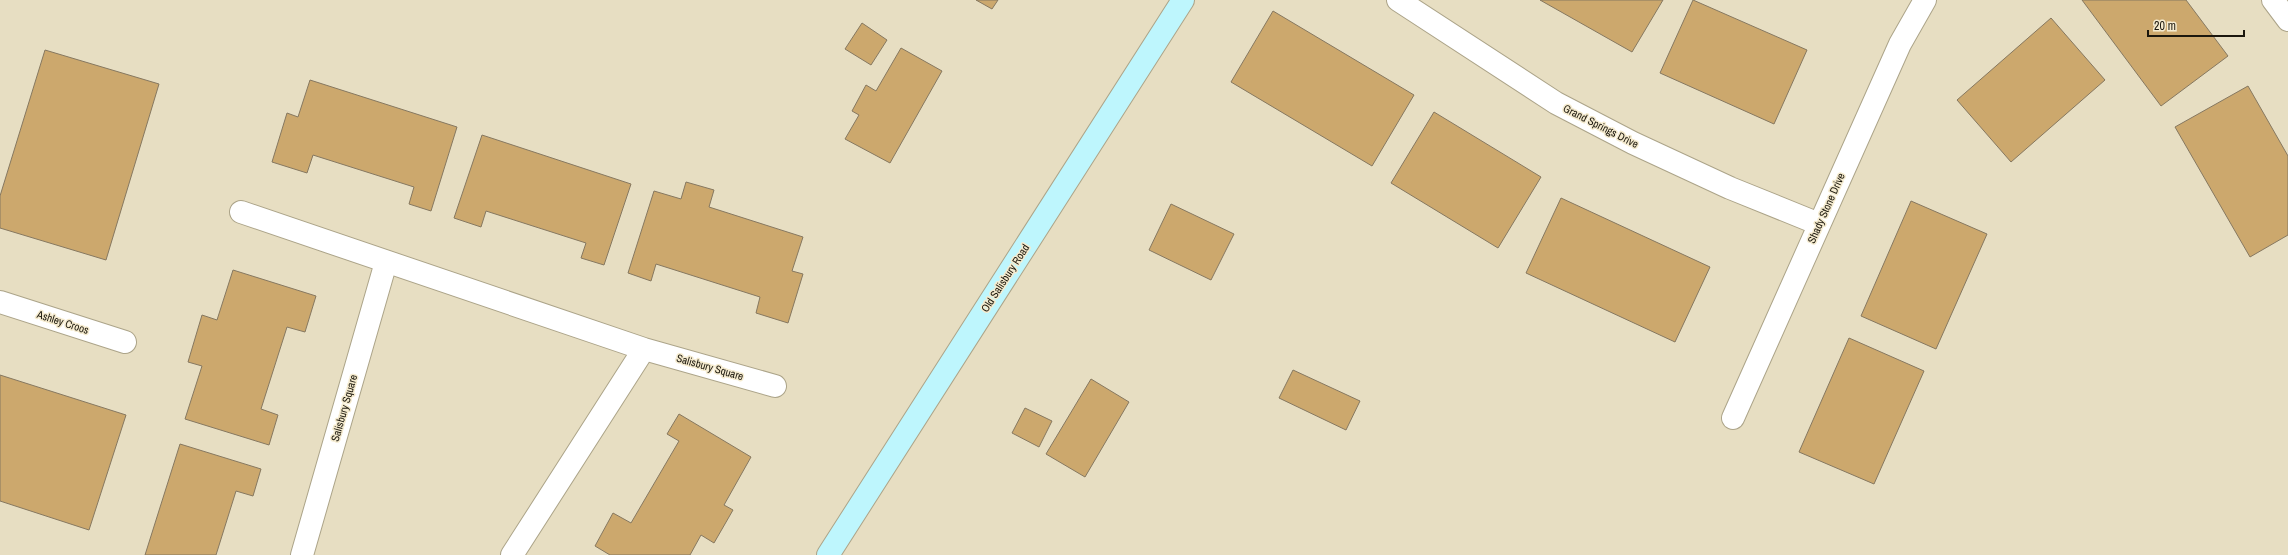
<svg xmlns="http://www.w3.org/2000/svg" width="2288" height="555" font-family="'Archivo Narrow',sans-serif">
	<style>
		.building { fill: #cca86d; stroke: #867860 }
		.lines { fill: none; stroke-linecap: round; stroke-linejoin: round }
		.minor-casing { stroke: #aca489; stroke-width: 24 }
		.secondary-casing { stroke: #aca489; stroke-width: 24 }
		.minor { stroke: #fff; stroke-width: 22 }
		.secondary { stroke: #bef6fd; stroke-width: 22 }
		.labels { text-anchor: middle; stroke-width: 3; stroke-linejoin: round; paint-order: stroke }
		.street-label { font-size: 11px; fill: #1b170d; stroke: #f5ebcf }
	</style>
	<rect width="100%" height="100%" fill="#e7dec2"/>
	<path class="building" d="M976,0h22l-6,9z
		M1540,0h123l-31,52z
		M1693,0l114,50 -33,74 -114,-51z
		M2082,0h104l42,56 -67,50z
		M1273,11l141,84 -42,71 -141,-84z
		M2051,18l54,62 -94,82 -54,-62z
		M862,23l25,17 -16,25 -26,-16z
		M901,48l41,23 -52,92 -45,-24 14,-24 -7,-4 14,-26 10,6z
		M45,50l114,34 -53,176 -106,-32v-32z
		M310,80l147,47 -26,84 -22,-7 5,-17 -101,-32 -6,18 -35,-11 15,-49 11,4z
		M2248,86l40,70v79l-38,22 -75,-130z
		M1434,112l107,65 -43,71 -107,-65z
		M482,135l149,49 -27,81 -23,-7 5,-15 -100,-32 -5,16 -27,-9z
		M686,182l28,8 -5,17 94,30 -11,34 11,3 -15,49 -32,-10 4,-16 -104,-33 -5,17 -23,-8 26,-82 27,8z
		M1561,198l149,69 -35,75 -149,-69z
		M1911,201l76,33 -51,115 -75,-33z
		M1171,204l63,30 -23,46 -62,-30z
		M233,270l83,26 -11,36 -18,-5 -26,82 17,6 -9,30 -84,-26 17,-53 -14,-4 14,-47 15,5z
		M1849,338l75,33 -50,113 -75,-32z
		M1293,370l67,31 -14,29 -67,-32z
		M0,375l126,40 -37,115 -89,-29z
		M1091,379l38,23 -44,75 -39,-23z
		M1025,408l27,13 -13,26 -27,-14z
		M679,414l72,43 -27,48 9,5 -19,33 -13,-8 -11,20h-80l-15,-9 18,-33 18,10 48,-82 -12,-7z
		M180,444l81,25 -8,27 -17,-5 -20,64h-71z"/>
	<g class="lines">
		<g class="minor-casing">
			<path id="minor" d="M1398,0l158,103 77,40 97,45 89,36
				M2273,0l15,20
				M241,212l403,137 131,37
				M0,302l125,40
				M1733,418l167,-374 25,-44
				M302,555l84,-293
				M512,555l132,-206"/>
		</g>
		<g class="secondary-casing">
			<path id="secondary" d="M828,555l355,-555"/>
		</g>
		<use href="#minor" class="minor"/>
		<use href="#secondary" class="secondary"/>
	</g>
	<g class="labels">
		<g class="street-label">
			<text transform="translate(1601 126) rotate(27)" y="4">Grand Springs Drive</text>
			<text transform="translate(1826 208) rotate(-66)" y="4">Shady Stone Drive</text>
			<text transform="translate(1005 278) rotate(-57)" y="4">Old Salisbury Road</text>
			<text transform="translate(63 322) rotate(18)" y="4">Ashley Croos</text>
			<text transform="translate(710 367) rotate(16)" y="4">Salisbury Square</text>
			<text transform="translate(344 408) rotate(-74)" y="4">Salisbury Square</text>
		</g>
	</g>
	<path d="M2148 30v6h96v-6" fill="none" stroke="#1b170d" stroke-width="2"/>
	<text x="2154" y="30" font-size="12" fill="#1b170d" stroke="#f5ebcf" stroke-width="3" paint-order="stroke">20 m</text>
</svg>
